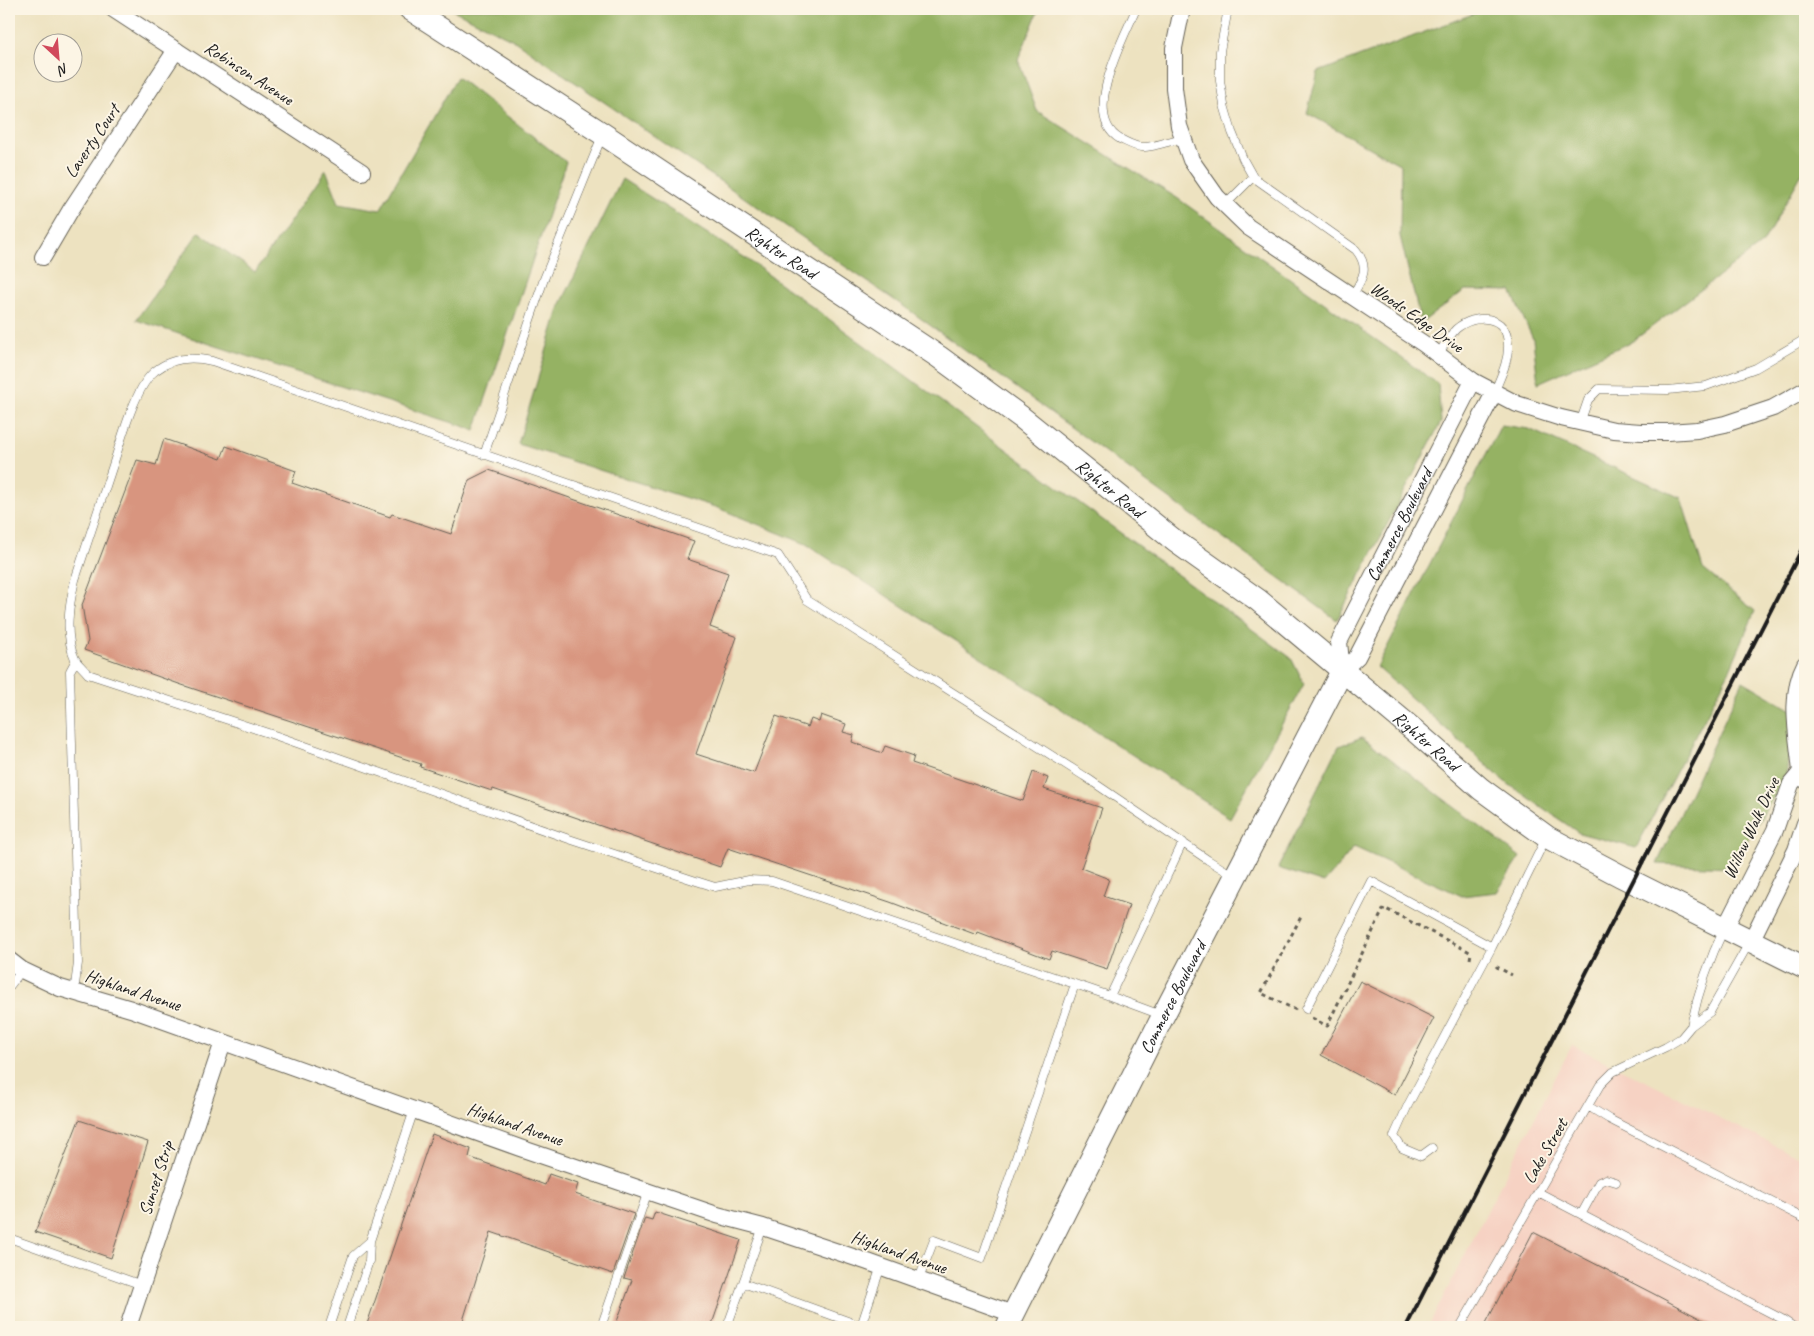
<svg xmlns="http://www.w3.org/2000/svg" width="1814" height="1336" font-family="Caveat,sans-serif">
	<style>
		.built { fill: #f6d2c3 }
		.forest { fill: #95b264; stroke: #586740 }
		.building { fill: #d8957f }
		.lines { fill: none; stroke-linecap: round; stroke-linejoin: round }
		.lane-casing { stroke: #656155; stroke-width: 9 }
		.street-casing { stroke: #656155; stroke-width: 18 }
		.secondary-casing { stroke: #656155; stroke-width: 24 }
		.path { stroke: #656155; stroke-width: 3; stroke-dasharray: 4 4; stroke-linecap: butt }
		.lane { stroke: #fff; stroke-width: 8 }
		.street { stroke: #fff; stroke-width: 16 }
		.secondary { stroke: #fff; stroke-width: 22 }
		.rail { stroke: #1c1c1c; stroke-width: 4 }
		.labels { text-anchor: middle; stroke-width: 4; stroke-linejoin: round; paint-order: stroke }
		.street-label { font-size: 18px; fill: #1c1c1c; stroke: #fcf5e5 }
	</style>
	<rect width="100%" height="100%" fill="#fcf5e5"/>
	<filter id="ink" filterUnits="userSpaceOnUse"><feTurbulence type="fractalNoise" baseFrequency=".02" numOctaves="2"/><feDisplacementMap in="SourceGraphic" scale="10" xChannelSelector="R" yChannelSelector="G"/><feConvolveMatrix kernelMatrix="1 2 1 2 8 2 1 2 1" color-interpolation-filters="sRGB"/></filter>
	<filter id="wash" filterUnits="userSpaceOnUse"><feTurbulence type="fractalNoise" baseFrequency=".0096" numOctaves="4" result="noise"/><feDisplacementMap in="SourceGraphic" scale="20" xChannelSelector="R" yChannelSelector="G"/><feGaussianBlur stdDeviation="1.12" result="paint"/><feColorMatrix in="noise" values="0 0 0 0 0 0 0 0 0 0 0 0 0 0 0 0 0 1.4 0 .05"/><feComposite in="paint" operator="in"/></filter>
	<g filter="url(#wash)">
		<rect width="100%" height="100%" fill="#ede2c0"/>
		<path class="built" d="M1572,1045l233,115v167h-377z"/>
		<path class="forest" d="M451,9h588l-21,51 19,51 140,87 261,186 3,38 -104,198 -428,-310 -396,-270z
			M1486,9h319v159l-42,75 -130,98 -95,42 -5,-44 -22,-48 -46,-1 -44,33 -21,-87 1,-71 -94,-52 11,-41z
			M457,77l109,85 -91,268 -339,-110 63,-88 56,40 71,-102 13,33 41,7z
			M622,179l125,80 544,399 13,26 -74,134 -424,-274 -88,-36 -200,-64 42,-138z
			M1501,425l28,4 152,69 22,71 52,42 -26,61 -93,176 -57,-15 -75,-52 -127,-114z
			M1743,681l51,30 -8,66 -55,90 -74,-3z
			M1362,737l158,120 -23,35 -35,4 -108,-49 -30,36 -46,-15 61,-122z"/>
		<g id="blocks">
			<path class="building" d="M164,439l57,20 5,-13 70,25 -4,12 98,34 2,-3 59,20 18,-54 20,-10 205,71 -7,18 41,14 -18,54 27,10 -41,117 58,19 22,-57 32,11 3,-8 8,3 2,-7 25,9 -3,8 11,3 -2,7 30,11 3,-7 29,10 -2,7 111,38 10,-29 15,6 -4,11 58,19 -21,60 28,11 -6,17 26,9 -22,64 -55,-18 -3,8 -71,-27 -1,3 -87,-33 -162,-54 -8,19 -227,-78 -1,2 -72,-24 1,-3 -242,-80 -95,-34 4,-9 -6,-36 55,-145 19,5z
				M1360,981l74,37 -39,77 -74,-40z
				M79,1120l69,22 -37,116 -76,-26z
				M432,1134l39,15 -2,8 76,28 4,-11 29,10 -3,10 59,20 -21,60 -122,-42 -30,95h-95z
				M655,1212l86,28 -30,87h-96l17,-47 -8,-2 21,-60 7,2z
				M1533,1232l121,62 62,33h-232z"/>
		</g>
	</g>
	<g filter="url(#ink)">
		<use href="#blocks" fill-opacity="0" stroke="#656155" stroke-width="1"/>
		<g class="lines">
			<g class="lane-casing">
				<path id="lane" d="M1136,9c-12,29 -56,107 -16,130 7,3 15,8 22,8 9,1 31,-7 41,-9
					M1228,9l-8,42v30l4,24 8,27 11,27 10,18 103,73c14,18 7,28 -4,46
					M1225,205l28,-28
					M1438,355c5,-8 11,-19 18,-26 19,-16 51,-15 52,15 1,17 -8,34 -14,49
					M1580,423l8,-23 11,-11 69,1 38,-4 50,-18 49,-29
					M484,455l60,-176 58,-143
					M9,987l13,-17
					M74,992l4,-29 -8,-292 6,-11
					M1110,996l73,-154
					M1306,1009l65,-128 121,66
					M1161,1015l-54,-20 -335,-114 -23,-1 -34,7 -22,-7 -124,-41 -292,-103 -189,-62c-4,-5 -10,-10 -13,-15 -11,-24 -6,-54 0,-79 12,-36 24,-72 36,-109 9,-25 23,-84 44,-100 17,-14 36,-15 57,-10l566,194 29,45 277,176 124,84 26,16
					M1691,1026c7,-33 18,-66 33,-97
					M1588,1106l21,13 196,100
					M1432,1148l-11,8 -19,-8 -8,-12 14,-31 84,-158 54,-109
					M1538,1192l244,127 12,8
					M1582,1213l17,-31 7,-3 10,3
					M9,1238l133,47
					M919,1279l15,-39 48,18 93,-274
					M743,1283l121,44
					M861,1326l20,-60
					M329,1327l24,-71 17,-15
					M347,1327l22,-66 1,-20 44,-131
					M601,1327l47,-136
					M727,1327l36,-100
					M1460,1327l140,-242 13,-13 53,-25 15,-9 10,-12 19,-14 39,-69"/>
			</g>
			<g class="street-casing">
				<g id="street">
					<path d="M113,9l249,163"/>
					<path d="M1182,9l-8,39v40l5,38 12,34 26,37 31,30 176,117 49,37 44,23 44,14 53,12 27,2h27l29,-2 28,-6 48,-16 32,-18"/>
					<path d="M43,257l27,-46 106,-161"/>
					<path d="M1805,664c-17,32 -7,74 -4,108l4,8"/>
					<path id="s1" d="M1342,671l-3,-29 134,-261"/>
					<path d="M1342,671l15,-14 137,-264"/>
					<path d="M1725,928l50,-98 16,-46 10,-12"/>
					<path d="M1751,941l45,-91 9,-27"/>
					<path d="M9,960l13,10 38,18 71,21 389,139 197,67 46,12 105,35 145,52"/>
					<path d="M128,1327l95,-285"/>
				</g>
			</g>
			<g class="secondary-casing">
				<g id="secondary">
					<path id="s2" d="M410,9l193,125 336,223 82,60 154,124 83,59 157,131 66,58 66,48 74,39 184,92"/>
					<path id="s3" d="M1007,1327l156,-311 179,-345"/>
				</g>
			</g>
			<path class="path" d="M1496,968l1,-1 15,8
				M1296,1010l-35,-17 41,-78
				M1312,1018l15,8 57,-118 84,43 3,2 -1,6"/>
			<use href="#lane" class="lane"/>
			<use href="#street" class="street"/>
			<use href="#secondary" class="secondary"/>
			<path class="rail" d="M1406,1327l399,-784"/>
		</g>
	</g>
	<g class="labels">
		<g class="street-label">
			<text transform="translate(249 73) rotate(33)" y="6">Robinson Avenue</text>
			<text transform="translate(92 141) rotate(-56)" y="6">Laverty Court</text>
			<text dy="6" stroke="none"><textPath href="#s2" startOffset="444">Righter Road</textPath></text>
			<text transform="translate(1417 317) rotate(35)" y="6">Woods Edge Drive</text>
			<text dy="6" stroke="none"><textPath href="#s2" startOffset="849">Righter Road</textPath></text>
			<text dy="6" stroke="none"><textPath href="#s1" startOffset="161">Commerce Boulevard</textPath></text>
			<text dy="6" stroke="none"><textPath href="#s2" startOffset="1254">Righter Road</textPath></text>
			<text transform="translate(1751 828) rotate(-65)" y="6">Willow Walk Drive</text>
			<text transform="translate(133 990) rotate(18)" y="6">Highland Avenue</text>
			<text dy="6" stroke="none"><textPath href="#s3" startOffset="369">Commerce Boulevard</textPath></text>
			<text transform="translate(515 1124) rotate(19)" y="6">Highland Avenue</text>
			<text transform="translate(1545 1151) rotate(-60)" y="6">Lake Street</text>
			<text transform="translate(156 1178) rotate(-72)" y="6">Sunset Strip</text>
			<text transform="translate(899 1252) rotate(19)" y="6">Highland Avenue</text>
		</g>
	</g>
	<rect width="1814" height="1336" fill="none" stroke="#fcf5e5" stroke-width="30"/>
	<g transform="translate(58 58) rotate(154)"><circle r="24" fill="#fcf5e5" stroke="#a29e95"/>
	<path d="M0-4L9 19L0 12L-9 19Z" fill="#d1495b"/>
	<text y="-8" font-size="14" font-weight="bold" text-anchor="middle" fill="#1c1c1c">N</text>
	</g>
</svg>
